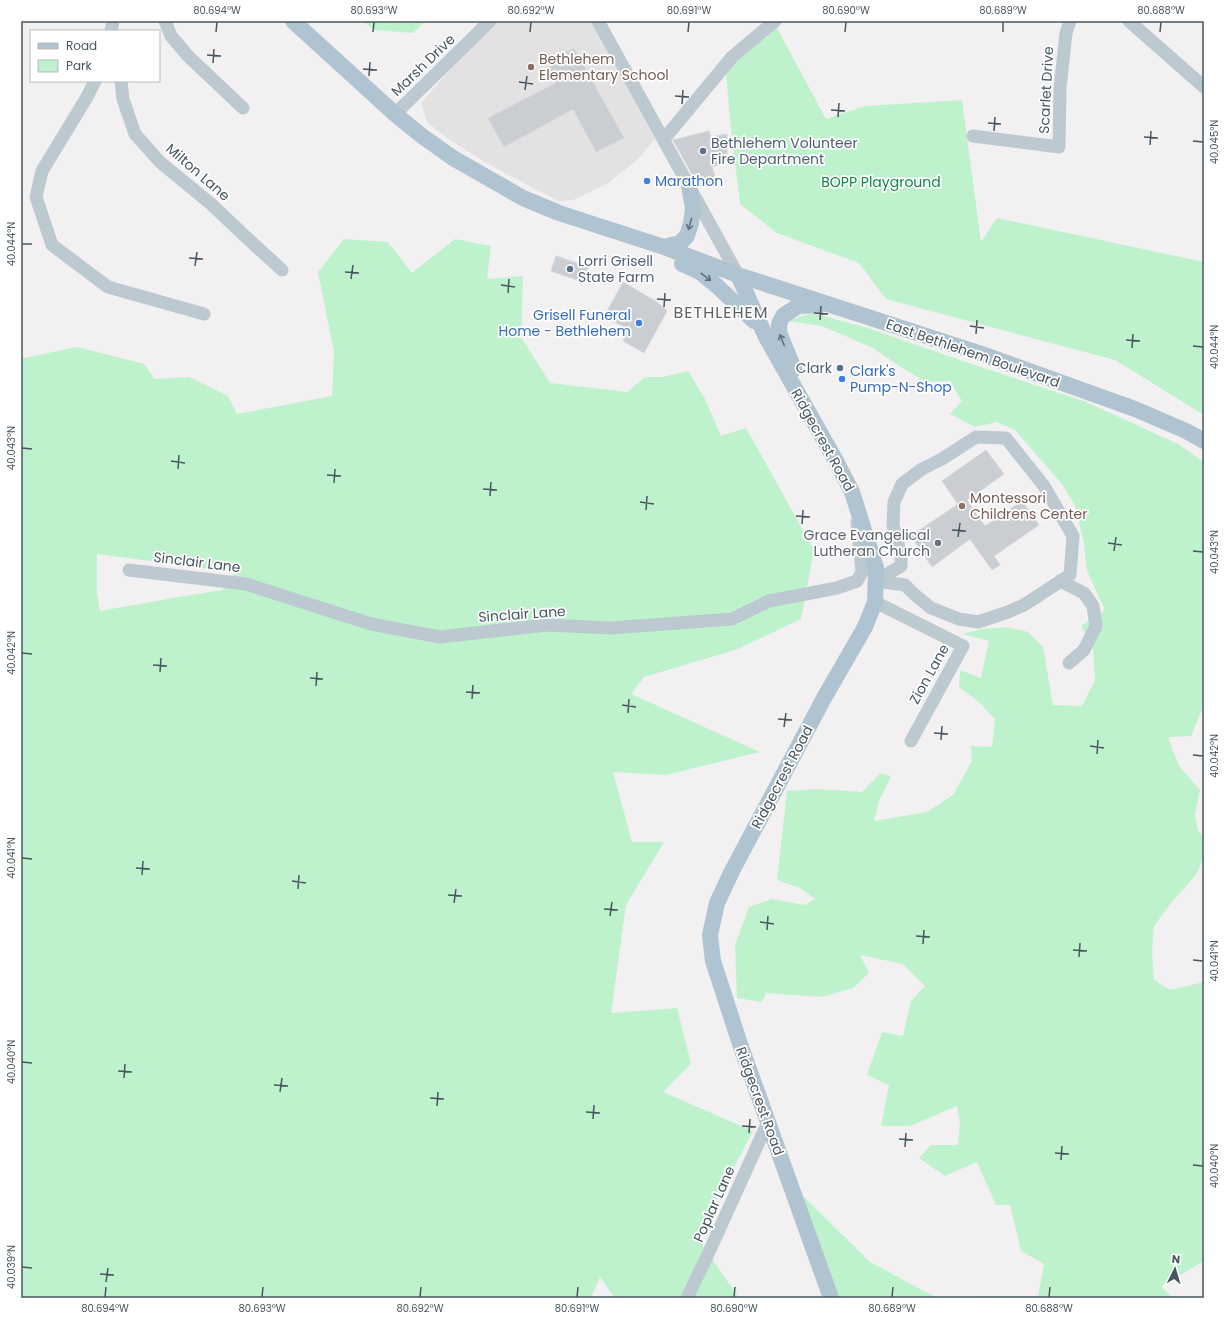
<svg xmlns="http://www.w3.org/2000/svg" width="1225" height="1319" font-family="Poppins,sans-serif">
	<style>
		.education { fill: #e4e1e3 }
		.green { fill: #bdf2cd; fill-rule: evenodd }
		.building { fill: #caced3; stroke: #d4d7dc }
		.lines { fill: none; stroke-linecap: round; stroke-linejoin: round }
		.minor { stroke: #bdc9d0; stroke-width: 13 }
		.major { stroke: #afc3d1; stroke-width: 16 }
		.oneway { stroke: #61717c }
		.ticks { fill: none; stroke: #47565f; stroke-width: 1.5 }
		.education-dot { fill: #8d6e63; stroke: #fff; stroke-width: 1.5 }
		.service-dot { fill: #5c6f8a; stroke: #fff; stroke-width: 1.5 }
		.shop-dot { fill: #3f7fe0; stroke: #fff; stroke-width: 1.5 }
		.worship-dot { fill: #6b7280; stroke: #fff; stroke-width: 1.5 }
		.labels { text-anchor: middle; stroke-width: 3.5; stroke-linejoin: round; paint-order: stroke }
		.education-label { font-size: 14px; fill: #785e54; stroke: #fff; text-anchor: start }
		.street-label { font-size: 14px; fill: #47565f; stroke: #fff }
		.service-label { font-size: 14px; fill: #4e5e75; stroke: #fff; text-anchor: start }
		.shop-label { font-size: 14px; fill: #366cbe; stroke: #fff; text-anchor: start }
		.park-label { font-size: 14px; fill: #118742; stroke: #fff }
		.worship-label { font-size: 14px; fill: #5b616d; stroke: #fff; text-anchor: end }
		.quarter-label { font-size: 16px; letter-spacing: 1px; fill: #5c6166; stroke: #fff }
		.neatline { fill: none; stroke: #47565f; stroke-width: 1.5 }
		.ticks-label { font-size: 10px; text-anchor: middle; fill: #47565f }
	</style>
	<rect width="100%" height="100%" fill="#f3f0f1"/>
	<path class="education" d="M498,21h95l17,35 45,83 -17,20 -31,25 -34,16 -15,1 -72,-38 -39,-25 -20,-16 -6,-19 32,-37z"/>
	<path class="green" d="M362,21h63l-12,12 -38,-3z
		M777,28l49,91 39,-13 97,-6 19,142 16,-24 207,44v153l-89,-55 -229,-61 -27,-36 -82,-30 -37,-29 -10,-84 -4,-49 9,-9z
		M344,239l44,3 24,31 43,-34 36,7 -4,33 36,-3 -2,61 29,46 77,9 18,-15h17l26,-6 17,28 16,37 25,-8 68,122 -13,69 -63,30 -94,28 -13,17 129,58 -94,23 -53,-3 19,70h32l-38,63 -15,108 66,-5 14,56 -28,28 90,39 -56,106 42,61h-124l-15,-21 -9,21h-570v-943l3,3 53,-11 67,17 11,15 34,-2 39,19 9,18 95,-18 2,-44 -16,-80zM97,554l138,18 -13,18 -43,7 -79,14 -3,-18z
		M811,313l54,14 89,31 132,44 92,42 26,18v243l-13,31 -23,1 11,29 21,24 -5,24 3,16 6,8v18l-8,19 -26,29 -16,22 -2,25 2,29 16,10 34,-8v279l-43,25 12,12h-336l-34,-102 67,66 67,36 64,-2 37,1 6,-33 -23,-13 -11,-46h-14l-19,-43 -32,14 -26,-18 12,-13h27l2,-23 -3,-16 -47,20h-29l8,-41 -22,-10 15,-43 21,4 8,-35 14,-15 -22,-22 -43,-9 9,18 -16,15 -31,9 -56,-4 -4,9 -25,-4 -2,-53 14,-38 23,-8 32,6 11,-6 -15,-11 -23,-8 10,-89 31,-2 44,3 19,-19 10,4 -12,24 -5,20 53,-9 26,-17 19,-34 -1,-15 21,1 3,-28 -15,-16 -21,-16 1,-17 21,8 8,-37 -27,-7 21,-5 23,-2 22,5 15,15 10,58 29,1 13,-26 -2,-31 -12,-23 24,-16 -18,-39 -3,-27 -9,-39 -14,-22 -46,-53 -18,-8 -22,5 -25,-13 12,-13 -12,-20 -24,1 -22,-13 -31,-21 -51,-22 -34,-5z"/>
	<path class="building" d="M574,48l50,90 -28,14 -23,-43 -69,38 -16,-29 68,-35 -8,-15 20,-10 -3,-5z
		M709,131l2,6 16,-3v28l-15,5 4,13 -17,7 -3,-7 -2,-2 -21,-38z
		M556,256l32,11 -5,15 -32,-11z
		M623,282l34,20 10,9 -23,42 -21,-12 6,-12 -25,-12z
		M986,450l18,24 -37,26 18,26 37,-25 17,24 -45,31 6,9 -8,5 -22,-31 -38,28 -21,-31 47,-32 -16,-23z"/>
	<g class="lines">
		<path class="minor" d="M165,21l6,15 17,20 55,52
			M598,21l140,254
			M1129,21l75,66
			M111,31l2,-10
			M95,81l-8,16 -45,74 -6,26 16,48 56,42 96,27
			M121,81l2,18 12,35 25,28 51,42 36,34 35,32
			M395,114l95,-93
			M973,136l86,11 1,-59 6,-55 4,-12
			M664,139l68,-82 43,-36
			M976,437l30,1 38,48 29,50 -3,39 -46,30 -16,7 -30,10 -19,-3 -28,-11 -16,-13 -10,-10 -30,-4 26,-15v-11l-8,-30 1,-23 8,-18 20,-15 20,-10z
			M129,570l117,14 125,40 69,13 107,-12 64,3 121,-9 37,-18 68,-13 20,-7 5,-9 -5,-50
			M1060,581l24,12 9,13 3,20 -12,24 -15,13
			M875,602l88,44 -52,95
			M687,1298l22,-46 59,-130"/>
		<path class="major" d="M293,21l102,93 27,22 31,22 70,40 36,15 105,34 74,28 247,80 150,54 51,22 18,10
			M664,247l16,-4 7,-7 4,-13 2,-15 -4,-22
			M682,264l18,8 17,14 37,35
			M738,275l28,62 70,124 16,31 24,76 -1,34 -10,25 -41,71 -92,173 -15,32 -7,32 3,26 28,86 90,251
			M794,369l-15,-37v-8l4,-8 15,-10 22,-1"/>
	</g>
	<defs><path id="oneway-shaft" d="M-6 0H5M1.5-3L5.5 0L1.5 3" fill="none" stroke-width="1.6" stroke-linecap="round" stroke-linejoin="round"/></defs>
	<g class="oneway">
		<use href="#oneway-shaft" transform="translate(690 224) rotate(105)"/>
		<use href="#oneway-shaft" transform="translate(706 277) rotate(38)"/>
		<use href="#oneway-shaft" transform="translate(782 340) rotate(-112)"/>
	</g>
	<path class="ticks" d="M216,32l1,-10M373,32l1,-10M530,32l1,-10M688,32l1,-10M845,32l1,-10M1003,32v-10M1160,32l1,-10M207,55l14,1M213,63l1,-14M363,69l14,1M369,76l1,-14M519,82l14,2M525,90l2,-14M675,96l14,1M682,104l1,-14M831,110l14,1M838,117l1,-14M988,123l13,1M994,131l1,-14M1144,137l14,1M1193,141l10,1M1150,145l1,-14M22,244h10M189,258l14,1M195,266l2,-14M345,272l14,1M351,279l2,-14M501,285l14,2M508,293l1,-14M657,299l14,1M664,307l1,-14M814,313l14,1M820,320l1,-14M970,326l14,2M976,334l1,-14M1126,340l14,1M1193,346l10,1M1132,348l1,-14M22,448l10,1M171,461l14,2M178,469l1,-14M327,475l14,1M334,483l1,-14M483,489l14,1M490,496l1,-14M640,502l14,2M646,510l1,-14M796,516l14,1M802,524l1,-14M952,530l14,1M958,537l2,-14M1108,543l14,2M1114,551l2,-14M1193,551l10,1M22,653l10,1M153,665l14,1M160,672l1,-14M310,678l13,1M316,686l1,-14M466,692l14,1M472,699l1,-14M622,705l14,2M628,713l1,-14M778,719l14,1M784,727l2,-14M934,733l14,1M941,740l1,-14M1090,746l14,2M1097,754l1,-14M1193,755l10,1M22,858l10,1M136,868l14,1M142,875l1,-14M292,881l14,2M298,889l1,-14M448,895l14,1M454,903l2,-14M604,909l14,1M610,916l2,-14M760,922l14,2M767,930l1,-14M916,936l14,1M923,944l1,-14M1073,950l14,1M1079,957l1,-14M1193,960l10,1M22,1062l10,1M118,1071l14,1M124,1078l1,-14M274,1085l14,1M280,1092l2,-14M430,1098l14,1M437,1106l1,-14M586,1112l14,1M593,1119l1,-14M742,1126l14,1M749,1133l1,-14M899,1139l14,1M905,1147l1,-14M1055,1153l14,1M1061,1160l1,-14M1193,1165l10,1M22,1267l10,1M100,1274l14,1M106,1282l2,-14M105,1297l1,-10M262,1297l1,-10M420,1297l1,-10M577,1297l1,-10M734,1297l1,-10M892,1297l1,-10M1049,1297l1,-10"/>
	<g class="education-dot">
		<circle cx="531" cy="67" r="4"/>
		<circle cx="962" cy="506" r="4"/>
	</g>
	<g class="service-dot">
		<circle cx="703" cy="151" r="4"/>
		<circle cx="570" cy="269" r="4"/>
		<circle cx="840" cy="368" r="4"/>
	</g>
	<g class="shop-dot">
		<circle cx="647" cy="181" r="4"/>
		<circle cx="639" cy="323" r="4"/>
		<circle cx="842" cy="379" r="4"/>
	</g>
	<circle class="worship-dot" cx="938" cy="543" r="4"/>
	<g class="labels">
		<g class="education-label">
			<text x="539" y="64">Bethlehem<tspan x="539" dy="16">Elementary School</tspan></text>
			<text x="970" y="503">Montessori<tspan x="970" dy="16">Childrens Center</tspan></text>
		</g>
		<g class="street-label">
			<text transform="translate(423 65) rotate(-44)" y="5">Marsh Drive</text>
			<text transform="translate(1046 90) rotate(-87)" y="5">Scarlet Drive</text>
			<text transform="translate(198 172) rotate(41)" y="5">Milton Lane</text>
			<text transform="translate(973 353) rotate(19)" y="5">East Bethlehem Boulevard</text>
			<text transform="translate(823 440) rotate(61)" y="5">Ridgecrest Road</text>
			<text transform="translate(197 562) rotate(7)" y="5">Sinclair Lane</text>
			<text transform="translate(522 614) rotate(-4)" y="5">Sinclair Lane</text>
			<text transform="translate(929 674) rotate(-61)" y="5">Zion Lane</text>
			<text transform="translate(782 777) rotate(-62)" y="5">Ridgecrest Road</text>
			<text transform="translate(760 1101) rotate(70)" y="5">Ridgecrest Road</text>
			<text transform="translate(714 1204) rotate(-66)" y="5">Poplar Lane</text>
		</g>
		<g class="service-label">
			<text x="711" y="148">Bethlehem Volunteer<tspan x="711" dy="16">Fire Department</tspan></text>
			<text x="578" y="266">Lorri Grisell<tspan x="578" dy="16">State Farm</tspan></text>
			<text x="832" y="373" text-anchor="end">Clark</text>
		</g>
		<g class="shop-label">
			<text x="655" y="186">Marathon</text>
			<text x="631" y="320" text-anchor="end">Grisell Funeral<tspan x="631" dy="16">Home - Bethlehem</tspan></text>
			<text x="850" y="376">Clark's<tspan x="850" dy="16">Pump-N-Shop</tspan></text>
		</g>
		<g class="park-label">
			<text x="881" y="187">BOPP Playground</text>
		</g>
		<g class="worship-label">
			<text x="930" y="540">Grace Evangelical<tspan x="930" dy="16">Lutheran Church</tspan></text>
		</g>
		<g class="quarter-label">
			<text x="721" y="318">BETHLEHEM</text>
		</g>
	</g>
	<rect width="1225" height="1319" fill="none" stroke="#ffffff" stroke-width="44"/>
	<rect x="30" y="30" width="130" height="52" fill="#ffffff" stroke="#b5bbbf"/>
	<rect x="38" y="43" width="20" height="6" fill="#afc3d1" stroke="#b5bbbf"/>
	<text x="66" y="50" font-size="12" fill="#47565f">Road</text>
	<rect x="38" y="60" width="20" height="12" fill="#bdf2cd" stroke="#b5bbbf"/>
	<text x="66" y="70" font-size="12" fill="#47565f">Park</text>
	<g transform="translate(1175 1269) rotate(5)" stroke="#ffffff" stroke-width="3" paint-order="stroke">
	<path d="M0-3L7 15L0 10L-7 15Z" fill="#47565f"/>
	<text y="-6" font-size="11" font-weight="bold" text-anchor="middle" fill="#47565f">N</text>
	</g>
	<rect x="22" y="22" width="1181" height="1275" class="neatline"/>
	<g class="ticks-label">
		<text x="217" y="14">80.694°W</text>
		<text x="374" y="14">80.693°W</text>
		<text x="531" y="14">80.692°W</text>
		<text x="689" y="14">80.691°W</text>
		<text x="846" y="14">80.690°W</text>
		<text x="1003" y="14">80.689°W</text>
		<text x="1161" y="14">80.688°W</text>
		<text transform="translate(1214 142) rotate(-90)" y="4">40.045°N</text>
		<text transform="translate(11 244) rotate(-90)" y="4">40.044°N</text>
		<text transform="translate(1214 347) rotate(-90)" y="4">40.044°N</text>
		<text transform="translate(11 448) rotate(-90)" y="4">40.043°N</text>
		<text transform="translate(1214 552) rotate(-90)" y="4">40.043°N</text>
		<text transform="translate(11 653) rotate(-90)" y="4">40.042°N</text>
		<text transform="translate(1214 756) rotate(-90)" y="4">40.042°N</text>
		<text transform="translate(11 858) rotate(-90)" y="4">40.041°N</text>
		<text transform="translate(1214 961) rotate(-90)" y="4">40.041°N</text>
		<text transform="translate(11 1062) rotate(-90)" y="4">40.040°N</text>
		<text transform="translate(1214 1166) rotate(-90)" y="4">40.040°N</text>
		<text transform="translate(11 1267) rotate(-90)" y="4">40.039°N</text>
		<text x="105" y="1312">80.694°W</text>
		<text x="262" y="1312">80.693°W</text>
		<text x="420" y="1312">80.692°W</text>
		<text x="577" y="1312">80.691°W</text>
		<text x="734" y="1312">80.690°W</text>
		<text x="892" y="1312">80.689°W</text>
		<text x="1049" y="1312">80.688°W</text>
	</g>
</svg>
